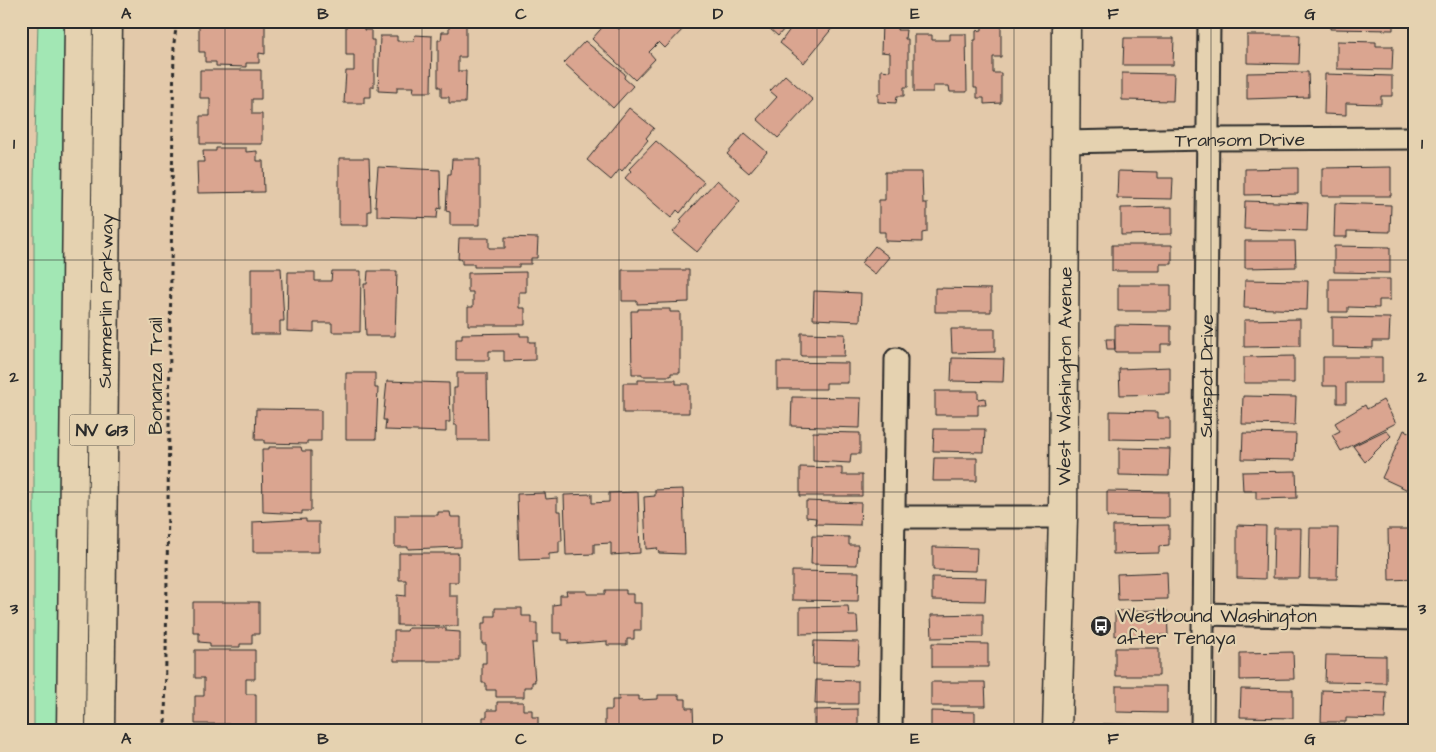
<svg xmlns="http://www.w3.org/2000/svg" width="1436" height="752" font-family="'Architects Daughter',sans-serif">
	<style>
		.green { fill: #a2e7b4; stroke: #668970 }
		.building { fill: #daa590; stroke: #2b2b2b }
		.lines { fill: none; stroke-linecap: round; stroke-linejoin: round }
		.minor-casing { stroke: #2b2b2b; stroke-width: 25 }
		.major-casing { stroke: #2b2b2b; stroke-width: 31 }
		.highway-casing { stroke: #2b2b2b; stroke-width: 31 }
		.path { stroke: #2b2b2b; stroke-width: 3; stroke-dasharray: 4 4; stroke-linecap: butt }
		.minor { stroke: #e5d2b0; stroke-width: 21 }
		.major { stroke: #e5d2b0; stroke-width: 28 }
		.highway { stroke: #e5d2b0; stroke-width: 28 }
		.grid { fill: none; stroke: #2b2b2b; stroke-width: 1; stroke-opacity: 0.55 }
		.labels { text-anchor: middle; stroke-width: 4.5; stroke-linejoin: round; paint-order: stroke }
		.shield { fill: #e5d2b0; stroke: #635d53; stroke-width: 1 }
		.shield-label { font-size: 18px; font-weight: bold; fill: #2b2b2b }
		.street-label { font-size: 19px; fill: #2b2b2b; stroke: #e5d2b0 }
		.poi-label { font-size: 19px; fill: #2b2b2b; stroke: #e5d2b0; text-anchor: start }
		.neatline { fill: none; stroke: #2b2b2b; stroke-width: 2 }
		.grid-label { font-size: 16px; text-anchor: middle; font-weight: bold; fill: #2b2b2b }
	</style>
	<rect width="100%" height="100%" fill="#e3c9aa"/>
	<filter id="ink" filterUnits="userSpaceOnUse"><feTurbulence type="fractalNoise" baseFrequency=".02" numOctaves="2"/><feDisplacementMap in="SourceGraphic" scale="10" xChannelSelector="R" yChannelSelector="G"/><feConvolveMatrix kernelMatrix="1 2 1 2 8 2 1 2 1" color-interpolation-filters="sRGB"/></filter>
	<g filter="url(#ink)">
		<path class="green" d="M38,21h27l-8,710h-23v-553z"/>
		<path class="building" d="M608,21l11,8 7,-8h53l6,6 -20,21 -6,-6 -10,10 6,7 -20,21 -43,-41z
			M761,21h30l-13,15z
			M796,21h42l-34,42 -24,-20z
			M1330,21h63v9l-63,-1z
			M199,22h66v32l-6,-1v10h-13v4l-30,-1v-4h-11v-10h-6z
			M346,23l18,1v6h7v10h3v47h-3v10h-7v6h-20l2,-32h8v-16h-8z
			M882,23h16l-1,7h9l-1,9h3v48h-4v9h-7l-1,7 -18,-1v-9h3v-23l9,1v-18l-9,-1z
			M449,25h17v32h-8v14h8l-1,32h-16v-6h-8v-10h-3v-47h3l1,-8h7z
			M982,26h19v31h-8v16h8v30l-17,1v-6h-7v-10h-3v-48h2v-9l6,-1z
			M950,34h16l1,58h-17l-1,-6h-16v6h-19v-57h18v5h18z
			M415,35l17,1 -1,56h-18l1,-5h-17v5l-19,-1 2,-55h17v5h17z
			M1247,35h53l-1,29 -52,-1z
			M1124,38h50l-1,27h-50z
			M585,41l40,33 -1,4 9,8 -20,22 -49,-45z
			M1337,41l39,1v4h17l-1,24 -55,-1z
			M200,70h61v29h-9v15h10v30h-62v-28h10v-18h-10z
			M1308,72l1,25 -62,2v-26z
			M1122,73l52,1 -1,27 -51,-1z
			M1325,74l67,2v20h-11v8l-35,-1v12l-22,-1z
			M785,75l28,25 -35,38 -21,-19 20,-22 -7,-6z
			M629,108l25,20 -8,10 2,2 -26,31 -2,-2 -9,11 -24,-20z
			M745,133l22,19 -18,21 -22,-19z
			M656,141l48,41 -24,31 -3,-3 -6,8 -46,-40 6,-7 -2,-2z
			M216,148h30v4l11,-1v10h6l1,31 -66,1 -1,-31h7l-1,-11h13z
			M339,158h30l2,53h-3v14h-29z
			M452,159h28v66h-30v-13l-4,-1 2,-37h3z
			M378,167l62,3 1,39 -3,-1 -1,10 -60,-2v-10h-2z
			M1391,167v29h-69v-28z
			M1298,168v26l-53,1v-26z
			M1118,171l40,1v6h15l-1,21 -55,-1z
			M885,172h37l1,31h4v29l-5,1v9l-37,-1v-9h-6v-32h6z
			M717,180l23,21 -43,51 -24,-20 9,-10 -2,-2z
			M1245,201l63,2 -1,28 -63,-2z
			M1335,203l56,2 -1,27 -43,-1v6h-13z
			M1172,207v27l-51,1v-27z
			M505,237l33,1 -1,20h-6v6h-12v3h-45v-3h-12v-5h-4l1,-21h30v10h16z
			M1245,241h50l1,26 -51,1z
			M1112,245h60v19h-12v7h-48z
			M875,246l14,11 -14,17 -14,-11z
			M1334,246l56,1v26l-56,-1z
			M251,268h30l3,53h-4v13h-29z
			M622,270h67v32l-52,2v-3h-15z
			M332,271h29l-1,61h-28v-9h-18v9l-27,-1 1,-59h27v9h16z
			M368,271h29l-2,65h-29l-2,-52h3z
			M526,272v20h-7v16h6v17h-57v-18h5v-15h-5v-19z
			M1329,279h61v21h-11v8l-31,-1v5h-19z
			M1245,280l63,1 -1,29 -63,-2z
			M1118,285h53v26h-53z
			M935,288l56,1v23h-56z
			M814,291l47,2 -1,28 -47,-2z
			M638,309h32v3h10v61h-9v3h-29v-2h-10l-1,-63h7z
			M1332,317l58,1 -1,23h-16v7l-41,-1z
			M1300,319v27l-56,1v-27z
			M1115,325l56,1v18h-10v8h-46z
			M951,329h44v23l-43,1z
			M520,333v3h9v6h6v18l-31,1v-10h-15v9h-33v-21h6v-5z
			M801,333l44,1 -1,22h-43z
			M1106,339h8l1,10h-8z
			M1294,356v27h-50v-26z
			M1323,357h59v26h-36v20h-9v-17h-14z
			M952,358l52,1 -1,23 -52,-1z
			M777,362l71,1v20h-22v6h-49z
			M1170,367v27l-50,1 -1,-26z
			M346,373h29v15h3l-2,51h-30z
			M457,373h30l1,67h-31v-15h-3v-37h3z
			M638,380h38v4h13v29h-66v-30h15z
			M387,381l62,2 1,39h-4v10l-61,-2 1,-10h-3z
			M935,391h43v8l7,-1 1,7h-8v10h-43z
			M1243,396l53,1 -1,28 -53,-1z
			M792,397l69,1 -1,30 -69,-2z
			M1383,400l13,23 -55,28 -9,-16 8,-4 -5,-8 30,-18 2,4z
			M256,409l65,1v31h-14v3l-43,-1v-3h-9z
			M1110,411l48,1v6h12v22l-60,-1z
			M934,429h51l-1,23 -51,-1z
			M1386,430l5,6 -26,26 -12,-16z
			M1404,430l11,5v39l-7,16 -26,-12z
			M813,432l47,1v21h-9l-1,9 -37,-2z
			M1243,433l53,1 -1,26 -53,-1z
			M269,447h32l1,4h9v60h-9v3l-39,-2 -1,-63h7z
			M1119,448l51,1 -1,27 -50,-1z
			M934,458h43v23h-44z
			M800,467l42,1v7h20v21h-62z
			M1296,471l1,27 -41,1v-8h-13l-1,-19z
			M683,489l2,65 -26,-1 -2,-5 -11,1 -2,-52 11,-1v-6z
			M1107,491l62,1v26l-62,-1z
			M638,492l2,61 -29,2v-12l-17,1v10l-28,1 -2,-60 28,-1v9l17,-1v-9z
			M545,493l1,6 11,-1v13h4l1,30h-3v12l-10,1v5l-30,1 -2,-66z
			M806,501l55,2 -1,22 -45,-1 1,-6 -10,-1z
			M438,512h12l1,5h10v30l-53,2v-2h-13v-32h43z
			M306,519v3h13v30h-66v-30z
			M1169,525v20l-10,1v7l-46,1v-28z
			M1237,525l29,1 -1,53 -28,-1z
			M1274,528h27l-1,50h-27z
			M1310,528h28l-1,51h-28z
			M1388,529h27v50l-26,1z
			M812,536l37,1v8h9l-1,20 -46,-1z
			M933,547l44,1 -1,23 -43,-1z
			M399,553h59v29h-9v14h9v30l-61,-1v-30l9,1v-16h-7z
			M792,571l67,1 -1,29 -66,-1z
			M1167,572l1,27 -50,1 -1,-26z
			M932,577l54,1 -1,23 -53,-1z
			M605,590h21v4h7v9h8v27h-7v9h-7v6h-20v-4l-39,3v-4h-6v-7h-9v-28l7,-1v-9h7l-1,-4h21v3h18z
			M193,602h66v32h-7v10h-12v3h-30v-4l-11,-1v-9h-6z
			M848,606l1,10h8l1,17 -58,1v-27z
			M495,608h27v8h9v7h6v20h-5l3,39h-3v5h-8v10h-28v-7h-10v-7h-4v-20h4v-19h-4v-21h4v-7h9z
			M1167,610l1,25 -53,1v-25z
			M983,614v23l-51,1 -1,-23z
			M408,628h38v3l14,1v29h-66v-30h13z
			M814,641l45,1 -1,23 -45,-1z
			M932,643l56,1v23h-56z
			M1115,648h44v28h-44z
			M195,650h60v29h-9v15h10v30h-61v-28h9v-18h-9z
			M1293,652l1,27 -54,1v-27z
			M1326,655l60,1v27l-61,-1z
			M816,680l42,1v23h-43z
			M931,682h54l1,24h-55z
			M1116,686h51v27l-51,-1z
			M1241,689l52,1v28l-53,-1z
			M1322,690l64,2 -1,27 -39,-1v4h-25z
			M658,695h21v4h7v9h7l1,23h-89v-21h7v-10h7v-4h20v4l19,-1z
			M497,702h26v8h9v7h6v14h-55v-14h4v-7h10z
			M858,709v22h-44v-21z
			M931,711l44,1v19h-44z
			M1103,724l53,1v6h-53z
			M276,725h17v6h-18z
			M239,727v4h-30v-3z
			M1251,727l53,1v3h-53z"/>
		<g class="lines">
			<g class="minor-casing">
				<g id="minor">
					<path id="s1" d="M1065,142l142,-3 208,-1"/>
					<path d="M895,517h168"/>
					<path d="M1205,614l210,5"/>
					<path d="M891,731l5,-372"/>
					<path id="s2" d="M1202,731l7,-710"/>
				</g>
			</g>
			<g class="major-casing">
				<g id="major">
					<path id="s3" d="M1057,731l6,-214 3,-496"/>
				</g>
			</g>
			<g class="highway-casing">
				<g id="highway">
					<path d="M71,731l8,-710"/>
					<path id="s4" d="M100,731l8,-710"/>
				</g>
			</g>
			<path class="path" d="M165,731l9,-688 3,-22"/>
			<use href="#minor" class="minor"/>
			<use href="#major" class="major"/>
			<use href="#highway" class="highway"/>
		</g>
	</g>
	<path class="grid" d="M225,21v710M422,21v710M619,21v710M817,21v710M1014,21v710M1211,21v710M21,260h1394M21,492h1394"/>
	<defs>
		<g id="bus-disc" transform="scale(1.125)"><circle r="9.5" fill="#2b2b2b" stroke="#e5d2b0"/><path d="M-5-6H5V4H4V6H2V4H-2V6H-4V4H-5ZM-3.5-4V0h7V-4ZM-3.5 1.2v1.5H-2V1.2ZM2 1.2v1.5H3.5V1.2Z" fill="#fff"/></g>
	</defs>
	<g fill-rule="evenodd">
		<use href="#bus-disc" x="1101" y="626"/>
	</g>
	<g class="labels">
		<rect class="shield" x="69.5" y="414.5" width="65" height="31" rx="4"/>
		<g class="shield-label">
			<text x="102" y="436">NV 613</text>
		</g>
		<g class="street-label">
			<text dy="7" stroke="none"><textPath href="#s1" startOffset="175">Transom Drive</textPath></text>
			<text dy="7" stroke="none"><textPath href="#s4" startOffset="430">Summerlin Parkway</textPath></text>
			<text transform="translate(155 376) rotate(-90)" y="7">Bonanza Trail</text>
			<text dy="7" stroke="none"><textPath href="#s3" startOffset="355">West Washington Avenue</textPath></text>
			<text dy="7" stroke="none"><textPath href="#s2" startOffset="355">Sunspot Drive</textPath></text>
		</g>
		<g class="poi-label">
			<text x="1117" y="622">Westbound Washington<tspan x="1117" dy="22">after Tenaya</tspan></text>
		</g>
	</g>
	<rect width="1436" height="752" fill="none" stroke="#e5d2b0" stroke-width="55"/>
	<rect x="28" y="28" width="1380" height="696" class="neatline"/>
	<g class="grid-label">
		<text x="126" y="19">A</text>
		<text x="323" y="19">B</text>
		<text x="521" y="19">C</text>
		<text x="718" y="19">D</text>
		<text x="915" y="19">E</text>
		<text x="1113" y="19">F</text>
		<text x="1310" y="19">G</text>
		<text x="14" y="149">1</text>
		<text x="1422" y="149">1</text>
		<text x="14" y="382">2</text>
		<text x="1422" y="382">2</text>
		<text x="14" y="614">3</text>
		<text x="1422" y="614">3</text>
		<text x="126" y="744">A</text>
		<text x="323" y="744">B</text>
		<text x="521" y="744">C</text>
		<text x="718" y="744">D</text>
		<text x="915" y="744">E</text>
		<text x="1113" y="744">F</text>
		<text x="1310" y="744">G</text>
	</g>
</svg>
